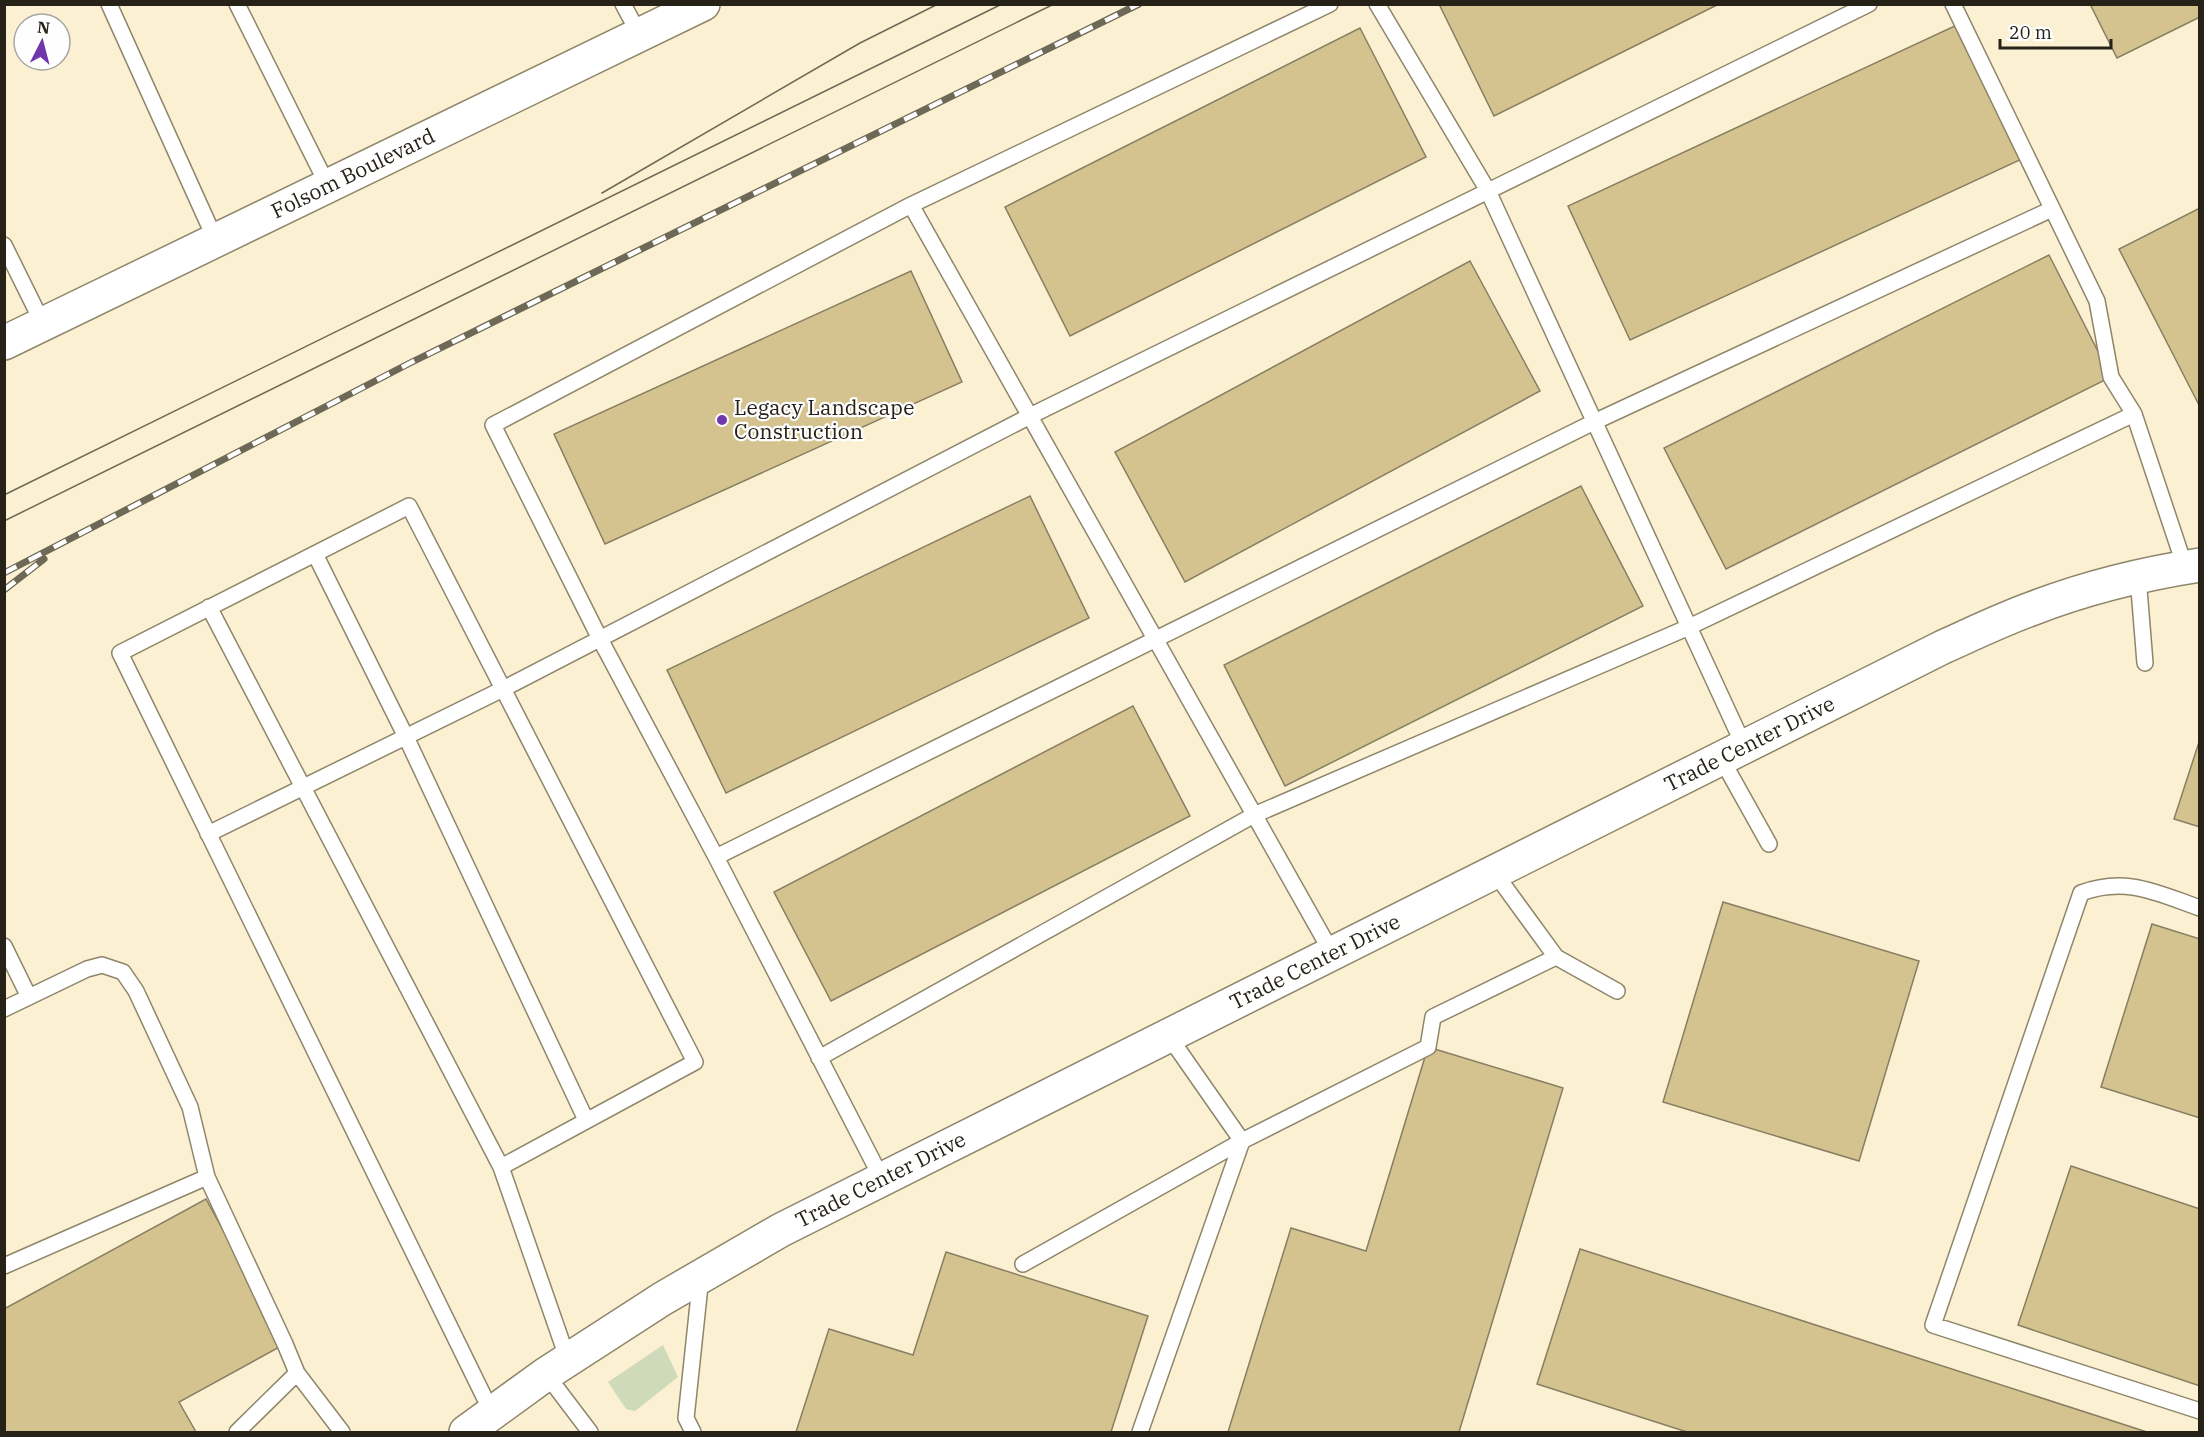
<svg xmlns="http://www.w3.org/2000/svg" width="2204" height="1437" font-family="'IBM Plex Serif',serif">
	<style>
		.green { fill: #cedaba }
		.building { fill: #d4c38f; stroke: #877e63; stroke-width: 1.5 }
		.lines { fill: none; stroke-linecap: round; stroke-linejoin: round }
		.service-casing { stroke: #8f866a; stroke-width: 18 }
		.tertiary-casing { stroke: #8f866a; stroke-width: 36 }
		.secondary-casing { stroke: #8f866a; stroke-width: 36 }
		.service { stroke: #fff; stroke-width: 15 }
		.tertiary { stroke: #fff; stroke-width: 33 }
		.secondary { stroke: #fff; stroke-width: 33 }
		.tram { stroke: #6e6856; stroke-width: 1.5 }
		.rail-casing { stroke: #6e6856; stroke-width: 7 }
		.rail { stroke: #fefefe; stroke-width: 4.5; stroke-dasharray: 14; stroke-linecap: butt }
		.poi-dot { fill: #7036ac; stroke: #fefefe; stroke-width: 2 }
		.labels { text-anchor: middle; stroke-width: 4.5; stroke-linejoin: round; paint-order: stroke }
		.street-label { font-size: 21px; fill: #262217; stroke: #fefefe }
		.poi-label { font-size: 21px; fill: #262217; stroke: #fefefe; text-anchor: start }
	</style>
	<rect width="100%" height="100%" fill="#fbf1d2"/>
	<path class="green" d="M663,1345l15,32 -43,34 -9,-2 -18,-27z"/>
	<path class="building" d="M1439,4h280l-225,112z
		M2090,4h110v13l-83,41z
		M1959,24l63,135 -392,181 -62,-134z
		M1360,28l66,129 -356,179 -65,-129z
		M2200,208v199l-81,-158z
		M2049,255l62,122 -385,192 -62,-121z
		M1470,261l70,130 -355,191 -70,-130z
		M911,271l51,111 -357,162 -51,-110z
		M1581,486l62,120 -358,180 -61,-121z
		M1030,496l59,122 -363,175 -59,-123z
		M1133,706l57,110 -359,185 -57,-109z
		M2200,739v88l-26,-8z
		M1723,902l196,59 -60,200 -196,-59z
		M2152,924l48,15v179l-99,-31z
		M1428,1047l135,41 -104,344h-231l63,-204 75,23z
		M2071,1166l129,43v177l-182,-61z
		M206,1199l79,145 -106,58 17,30h-192v-123z
		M1580,1249l567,183h-460l-150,-48z
		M946,1252l202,64 -37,116h-315l33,-103 84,26z"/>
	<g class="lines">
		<g class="service-casing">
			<path id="service" d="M109,4l107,237
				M237,4l91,182
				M623,4l16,30
				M1377,4l111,187 256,555
				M1953,4l144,297 14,76 23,37 51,153
				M911,205l421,748
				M4,245l39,79
				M315,554l91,183 180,383
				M2138,577l7,86
				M209,607l292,560 67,193
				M1721,758l48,86
				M208,834l295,-145 527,-273 839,-412
				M716,857l878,-435 458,-213
				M2200,908c-43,-15 -74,-32 -119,-15l-148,432 267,86
				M4,946l25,51
				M1556,957l61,34
				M4,1009l83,-40 15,-4 21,7 13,19 54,116 17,70
				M819,1058l435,-243 435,-188 445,-213
				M882,1179l-166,-322 -116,-218 -107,-214 418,-220 419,-201
				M1023,1264l219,-123 186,-94 5,-30 123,-60 -62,-85
				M4,1266l203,-89 78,167 12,29 -60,59
				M297,1373l45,59
				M546,1374l44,58
				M492,1413l-372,-760 289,-147 286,556 -194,105
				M693,1432l-7,-14 15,-142
				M1140,1432l102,-291 -74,-106"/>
		</g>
		<g class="tertiary-casing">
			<g id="tertiary">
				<path id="s1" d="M466,1432l80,-58 116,-75 119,-69 1162,-583c29,-13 58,-27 88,-38 54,-21 111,-35 169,-44"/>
			</g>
		</g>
		<g class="secondary-casing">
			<g id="secondary">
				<path id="s2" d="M4,343l699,-339"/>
			</g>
		</g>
		<use href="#service" class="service"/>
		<use href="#tertiary" class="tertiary"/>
		<use href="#secondary" class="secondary"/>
		<path class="tram" d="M602,193l258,-150 78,-39
			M4,495l998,-491
			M4,521l1050,-517"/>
		<g class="rail-casing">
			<path id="rail" d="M4,573l404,-209 731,-360
				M4,590l40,-31"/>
		</g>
		<use href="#rail" class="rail"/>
	</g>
	<circle class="poi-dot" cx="722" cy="420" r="6"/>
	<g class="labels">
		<g class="street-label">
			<text dy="7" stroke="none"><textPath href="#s2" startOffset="388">Folsom Boulevard</textPath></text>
			<text dy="7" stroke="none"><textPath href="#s1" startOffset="1458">Trade Center Drive</textPath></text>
			<text dy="7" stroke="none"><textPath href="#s1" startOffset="972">Trade Center Drive</textPath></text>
			<text dy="7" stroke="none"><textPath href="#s1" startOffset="486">Trade Center Drive</textPath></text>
		</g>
		<g class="poi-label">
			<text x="734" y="415">Legacy Landscape<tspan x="734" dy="24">Construction</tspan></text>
		</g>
	</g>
	<rect width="2204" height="1437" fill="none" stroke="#262217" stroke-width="12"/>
	<g transform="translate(42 42) rotate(6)"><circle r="28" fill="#fefefe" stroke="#a8a6a2" stroke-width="1.5"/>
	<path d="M0-4.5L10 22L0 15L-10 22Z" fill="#7036ac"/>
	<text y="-9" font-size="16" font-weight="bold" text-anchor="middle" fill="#262217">N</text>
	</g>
	<path d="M2000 39v9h111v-9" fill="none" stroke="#262217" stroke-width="3"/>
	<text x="2009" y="39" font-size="18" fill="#262217" stroke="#fefefe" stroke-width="4.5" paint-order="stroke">20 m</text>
</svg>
